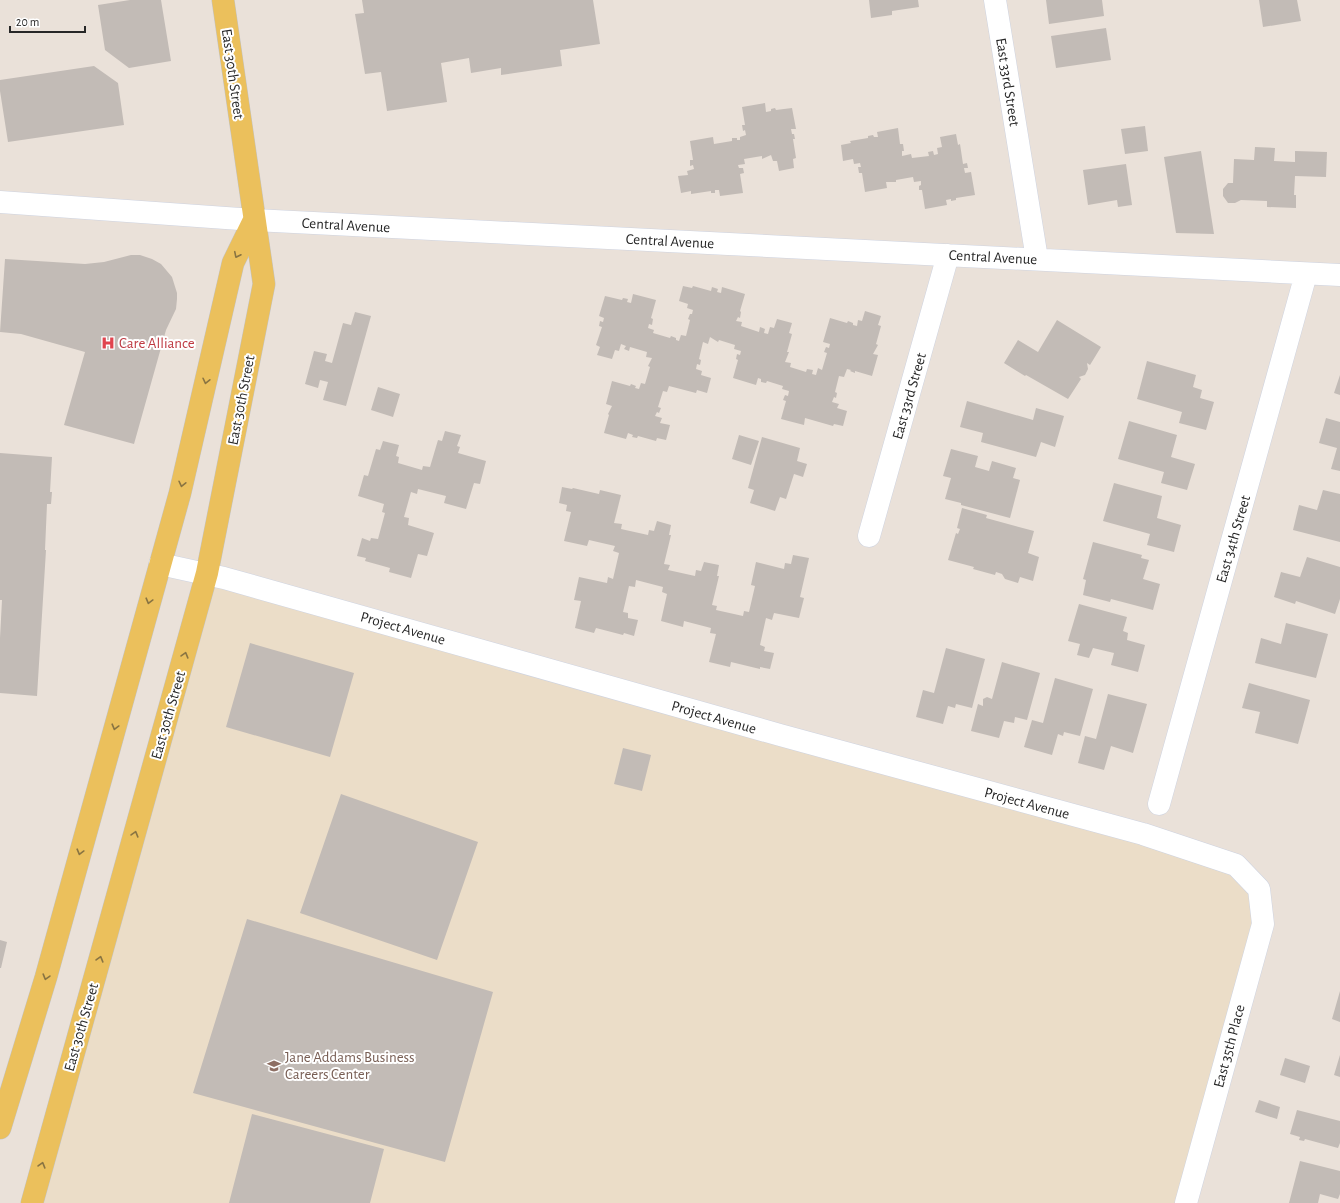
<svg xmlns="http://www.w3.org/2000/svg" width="1340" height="1203" font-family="'Alegreya Sans',sans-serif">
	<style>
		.education { fill: #ebddc8 }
		.building { fill: #c2bbb6 }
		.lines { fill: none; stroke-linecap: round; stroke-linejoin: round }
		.minor-casing { stroke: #ced3e0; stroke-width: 23 }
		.major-casing { stroke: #c3c3c3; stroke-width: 23 }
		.minor { stroke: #fff; stroke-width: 22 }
		.major { stroke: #ebc05c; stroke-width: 22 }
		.oneway { stroke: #897442 }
		.labels { text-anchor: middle; stroke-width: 4; stroke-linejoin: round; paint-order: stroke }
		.street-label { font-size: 15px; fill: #272727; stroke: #fff }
		.health-label { font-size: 15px; fill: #be3a42; stroke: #fff; text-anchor: start }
		.education-label { font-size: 15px; fill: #785e54; stroke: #fff; text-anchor: start }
	</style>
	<rect width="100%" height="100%" fill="#eae1d9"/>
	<path class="education" d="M207,573l1029,292 23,24 -68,314h-1159z"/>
	<path class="building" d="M130,0h31l10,61 -42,7 -24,-18 -7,-45z
		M362,0h231l7,44 -40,6 2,16 -61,9v-7l-30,5 -2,-15 -28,5 6,39 -60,9 -6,-39 -16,2 -10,-60 9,-1z
		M869,0h49l1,7 -27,4v4l-21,3z
		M1046,0h56l2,16 -55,8z
		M1259,0h38l4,21 -38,6z
		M1106,28l5,32 -55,8 -5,-32z
		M94,66l24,17 6,42 -116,17 -8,-51v-11z
		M765,103l1,9 5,-1v-2l4,-1 1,2 16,-2 4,21h-5l1,5h2l1,5h-2l3,19 -3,1 1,9 -15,3 -2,-10h-4l-2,-6 -9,4v-3l-18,3 1,5 -7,1 1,3h4l1,5 -4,1 3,19 -23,3 -1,-6h-4v3h-4v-2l-20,3v-3l-10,2 -3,-17 10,-1 -1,-4 7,-2 -1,-4 -3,1v-6h3l-3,-19 23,-4 1,7 18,-3v-3h5v2h3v-3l6,-2 -1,-5 -2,1 -1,-6h3l-3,-18z
		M1145,126l3,25 -23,3 -4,-25z
		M898,128l2,16h3l1,7h-2v5l9,-2 1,4 17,-2 -1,-4 5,-1 1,4 4,-1 -1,-6 5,-1 -2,-10 16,-3 2,11 2,-1 3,20 4,-1 1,5h-4l1,5 6,-1 4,23 -19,3v2l-5,1v-2l-5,1 1,5 -22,4 -3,-19h-3v-4l2,-1v-4l-7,1 -1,-5 -17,3v2h-10l1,6 -22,4 -3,-19h-3l-1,-6h3l-1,-4 -6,1 -1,-5 -10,2 -2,-16 10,-2 -1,-2 18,-3v-2l5,-1 1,2h4l-1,-5z
		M1255,147l20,1 -1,13 21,1v-11l32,1 -1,25 -31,-1 -1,19h2v13l-29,-1v-6l-26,-1 -6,3h-7l-5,-7v-7l5,-6h5l1,-24 20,1z
		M1201,151l13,83 -38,-1 -12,-76z
		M1126,164l6,41 -14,2 -1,-7 -29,5 -5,-35z
		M131,255h9l12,4 9,5 11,13 5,16v6l-1,10 -10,21 -32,114 -70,-19 21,-73 -64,-18 -21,-2 5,-73 80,5 19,-2z
		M683,286l9,2 1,-2 18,5 1,-4 6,2 -1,3 4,1 1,-6 23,7 -5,17 1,1 -1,6 -2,-1 -2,4 6,1 -1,4 18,6 1,-5 5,2 -1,4 4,1 2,-7 4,1 3,-9 15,4 -3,10 3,1 -5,18h2l-4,10 6,1 -1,4 16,5 1,-3 6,1 -1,4 4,1 2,-7 4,2 5,-17 -3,-1 2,-5 3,1 1,-4 -7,-2 7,-24 17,5 1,-2 5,2v2l4,1 1,-6 4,1 3,-10 16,5 -3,9 3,1 -5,18 2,1 -5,9 5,1 -6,21 -17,-5v2l-5,-2 1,-1 -4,-1 -3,8 -5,-1 -4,16 2,1 -1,5 -2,-1 -2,5 7,2 -2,4 10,3 -4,15 -9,-2 -1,2 -28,-8 -1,7 -23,-6 5,-18 -3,-1 2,-5 3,1 1,-5 -7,-2 1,-3 -16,-5 -1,2 -5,-1v-3l-3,-1 -2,7 -23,-7 5,-18 -2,-1 1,-5 3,1 1,-4 -7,-2 1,-4 -16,-5 -1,2 -8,-5 -2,7 -5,-2 -4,17 2,1 -1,5 -3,-1 -1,5 6,2 -1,4 10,3 -4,15 -10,-3 -1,3 -27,-7 -2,6 -4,-1 -5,16 3,1 -2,5 -2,-1 -2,4 7,2 -2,5 10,2 -4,15 -9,-2 -1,3 -18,-5 -1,2 -5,-1 1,-2 -5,-2 -2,6 -22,-6 5,-18 -1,-1 4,-8 -6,-2 6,-23 18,5 1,-2 5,2 -1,2 4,1 2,-6 4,1 5,-17 -2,-1 4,-8 -6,-1 1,-5 -17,-5 -1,4 -5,-2 2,-3 -5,-2 -2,7 -4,-1 -3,9 -15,-4 3,-8 -4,-2 6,-18 -3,-1 1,-5 3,1 1,-4 -5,-2 6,-20 17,4 1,-2 5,1 -1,3 4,1 2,-9 23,6 -5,18 2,1 -1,6 -3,-1 -1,4 6,2 -1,3 17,5 1,-2 5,2v2l3,1 2,-6 5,1 4,-16 -2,-1 2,-5h2l1,-4 -6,-2 1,-4 -9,-3z
		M355,312l16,4 -25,90 -23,-6 5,-18 -8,-2 -2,8 -13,-4 9,-33 13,3 -2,7 7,2 11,-40 8,2z
		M1057,320l44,27 -11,18 -3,-2 1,6 -3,6 -6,2 2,2 -13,20 -42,-24 -1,1 -21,-13 14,-23 20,12z
		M1147,361l49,14 -3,12 9,3 -2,8 14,4 -8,28 -27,-7 3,-11 -45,-13z
		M1340,375v20l-6,-2z
		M378,387l22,7 -7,23 -22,-7z
		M967,401l66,19 3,-12 28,8 -9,31 -14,-5 -5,15 -55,-15 2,-9 -23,-6z
		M1326,418l14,4v49l-9,-2 6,-21 -18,-5z
		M1129,421l48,14 -6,22 24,7 -8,26 -26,-7 3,-11 -46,-13z
		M445,431l16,4 -4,11 3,1 -2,6 28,8 -6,23 -6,-1 -8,26 -22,-6 2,-7 -28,-7 -1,5 -6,-2 -7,25 5,1 -1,7 26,8 -7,23 -9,-2 -7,24 -22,-6 1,-4 -25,-7 1,-3 -9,-2 5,-18 8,3 1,-3 7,1 7,-26 -3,-1 2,-8 -26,-8 6,-21 4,1 8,-27 4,1 3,-9 16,4 -3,11 3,1 -1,6 24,7 1,-4 7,1 8,-27 4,1z
		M739,435l20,6 -8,24 -19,-6z
		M762,437l38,11 -3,13 10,3 -4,13 -9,-3 -8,25 -6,-2 -5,14 -25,-8 4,-13 -6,-2z
		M951,449l27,7 -3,11 14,4 3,-10 24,7 -3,10 7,2 -10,38 -49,-13v-2l-16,-4 6,-21 -8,-2z
		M0,453l52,4 -2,35h2l-1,12h-4l-2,46h1l-9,146 -37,-3v-55l2,-38h-2z
		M1114,483l48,13 -5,22 24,7 -7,27 -27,-7 3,-11 -47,-13z
		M562,487l10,2 1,-1 26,6 1,-4 21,5 -7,28 8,1 -1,5 27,6 1,-5 5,1 3,-10 14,4 -2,10h2l-7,29 6,1 -2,5 27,6 1,-6 5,1 3,-9 15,3 -2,11h2l-7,29 5,1 -1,4 27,6 1,-5 5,1 6,-26 -4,-1 5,-23 28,7 1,-6 6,1 2,-9 16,3 -9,39 4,1 -5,20 -25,-5 -2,7 -6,-2 -6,27 5,2 -1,4 10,2 -4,16 -10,-2v2l-29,-7 -1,5 -21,-5 7,-28 -6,-1 1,-5 -27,-7 -1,6 -22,-6 6,-27 -5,-2 1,-5 -27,-7 -1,7 -6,-1 -6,26 5,1v5l10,2 -4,16 -10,-3 -1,2 -27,-7 -2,5 -19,-5 6,-27 -7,-1 5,-23 28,6 1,-6 5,2 6,-26 -6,-2 2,-5 -26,-6 -2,6 -23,-5 7,-29 -5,-1 1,-6 -8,-2z
		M1323,490l17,4v48l-47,-12 6,-25 18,5z
		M962,508l25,7 -1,3 48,13 -6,22 11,4 -6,24 -13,-4 -2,6 -13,-4 -3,-5 -6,-2 -1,3 -22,-6 1,-2 -26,-7 8,-27 2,1 2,-5 -3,-1z
		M1093,542l49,13 -1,3 8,2 -6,19 17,5 -7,26 -42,-11 -1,3 -27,-7 3,-15 -3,-1z
		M1307,557l33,10v32l-5,15 -39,-13 -1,3 -21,-7 7,-25 19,5z
		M1079,604l48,13 -4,14 5,2 -1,7 18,5 -7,27 -27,-7 3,-12 -21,-5 -4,10 -12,-3 3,-11 -12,-3z
		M1286,623l42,11 -12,44 -61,-15 6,-25 20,6z
		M250,643l104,30 -24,84 -104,-30z
		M946,648l39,11 -13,49 -16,-4 -1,4 -7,-2 -5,18 -27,-7 7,-27 11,3z
		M1002,662l38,11 -13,47 -12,-3 -1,6 -10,-2 -5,17 -28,-7 7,-27 5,2v-7l4,-2 5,2z
		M1055,678l38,11 -13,47 -16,-4 -1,4 -5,-2 -6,21 -28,-8 8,-27 11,3z
		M1249,683l61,17 -12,44 -43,-11 5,-21 -18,-4z
		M1108,694l39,10 -14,49 -22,-7 -7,24 -26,-7 7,-27 11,3z
		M623,748l28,7 -9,36 -28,-7z
		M341,794l137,48 -41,118 -137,-47z
		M247,919l246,73 -48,170 -252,-69z
		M0,940l7,2 -6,26h-1z
		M1340,991v31l-8,-3z
		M1340,1055v22l-6,-2z
		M1285,1058l25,8 -5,17 -25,-8z
		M1259,1100l21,7 -3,12 -22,-7z
		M1297,1110l43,11v22l-2,5 -33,-9 -1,2 -5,-1 1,-3 -10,-3z
		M252,1114l132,35 -14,54h-141z
		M1300,1161l40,10v23l-2,5 -18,-5 -2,9h-29z"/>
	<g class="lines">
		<g class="minor-casing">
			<path id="minor" d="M995,0l42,259
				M0,202l254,18 1086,55
				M869,536l79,-281
				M160,564l64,14 556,157 363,99 93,31 23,24 4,35 -77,279
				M1159,804l147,-530"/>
		</g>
		<g class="major-casing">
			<path id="major" d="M0,1128l46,-151 134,-484 53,-230 21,-43
				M32,1203l175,-630 57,-289 -41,-284"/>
		</g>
		<use href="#minor" class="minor"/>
		<use href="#major" class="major"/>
	</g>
	<defs><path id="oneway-chevron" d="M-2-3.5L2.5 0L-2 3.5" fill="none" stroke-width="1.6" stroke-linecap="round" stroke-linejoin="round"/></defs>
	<g class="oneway">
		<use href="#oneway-chevron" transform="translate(237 255) rotate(116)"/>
		<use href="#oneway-chevron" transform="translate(206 381) rotate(103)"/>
		<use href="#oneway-chevron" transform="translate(182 484) rotate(103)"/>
		<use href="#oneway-chevron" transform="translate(149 601) rotate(105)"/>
		<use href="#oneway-chevron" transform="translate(185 655) rotate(-74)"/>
		<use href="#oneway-chevron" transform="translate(115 727) rotate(105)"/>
		<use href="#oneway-chevron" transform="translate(135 834) rotate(-74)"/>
		<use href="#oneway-chevron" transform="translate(80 852) rotate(105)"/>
		<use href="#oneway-chevron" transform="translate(100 959) rotate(-74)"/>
		<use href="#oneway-chevron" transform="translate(46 977) rotate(106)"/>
		<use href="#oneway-chevron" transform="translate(42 1165) rotate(-74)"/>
	</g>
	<defs>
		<g id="hospital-bare" transform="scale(1.08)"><path d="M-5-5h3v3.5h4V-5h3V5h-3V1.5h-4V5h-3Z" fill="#e0444e" stroke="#fff" stroke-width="2.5" paint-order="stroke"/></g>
		<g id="school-bare" transform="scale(1.08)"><path d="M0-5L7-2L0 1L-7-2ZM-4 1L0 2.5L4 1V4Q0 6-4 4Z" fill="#8d6e63" stroke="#fff" stroke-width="2.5" paint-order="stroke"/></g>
	</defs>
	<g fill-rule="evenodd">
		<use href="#hospital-bare" x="108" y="343"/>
		<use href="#school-bare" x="274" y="1066"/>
	</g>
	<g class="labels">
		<g class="street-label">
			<text transform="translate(233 74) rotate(82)" y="5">East 30th Street</text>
			<text transform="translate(1008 82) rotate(81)" y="5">East 33rd Street</text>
			<text transform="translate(346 225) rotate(3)" y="5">Central Avenue</text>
			<text transform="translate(670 241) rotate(3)" y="5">Central Avenue</text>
			<text transform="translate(993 257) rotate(3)" y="5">Central Avenue</text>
			<text transform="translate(909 396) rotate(-74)" y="5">East 33rd Street</text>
			<text transform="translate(241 400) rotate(-79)" y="5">East 30th Street</text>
			<text transform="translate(1233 539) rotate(-74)" y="5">East 34th Street</text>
			<text transform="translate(403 628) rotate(16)" y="5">Project Avenue</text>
			<text transform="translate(168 715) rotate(-74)" y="5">East 30th Street</text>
			<text transform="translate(714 717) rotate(16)" y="5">Project Avenue</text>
			<text transform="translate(1027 803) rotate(15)" y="5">Project Avenue</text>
			<text transform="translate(81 1027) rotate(-74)" y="5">East 30th Street</text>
			<text transform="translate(1229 1046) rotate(-75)" y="5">East 35th Place</text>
		</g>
		<g class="health-label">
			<text x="119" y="348">Care Alliance</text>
		</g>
		<g class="education-label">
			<text x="285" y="1062">Jane Addams Business<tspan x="285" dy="17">Careers Center</tspan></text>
		</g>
	</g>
	<path d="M10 26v6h75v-6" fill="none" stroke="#272727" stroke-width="2"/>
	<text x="16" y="26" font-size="12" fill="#272727" stroke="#ffffff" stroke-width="3" paint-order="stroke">20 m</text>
</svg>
